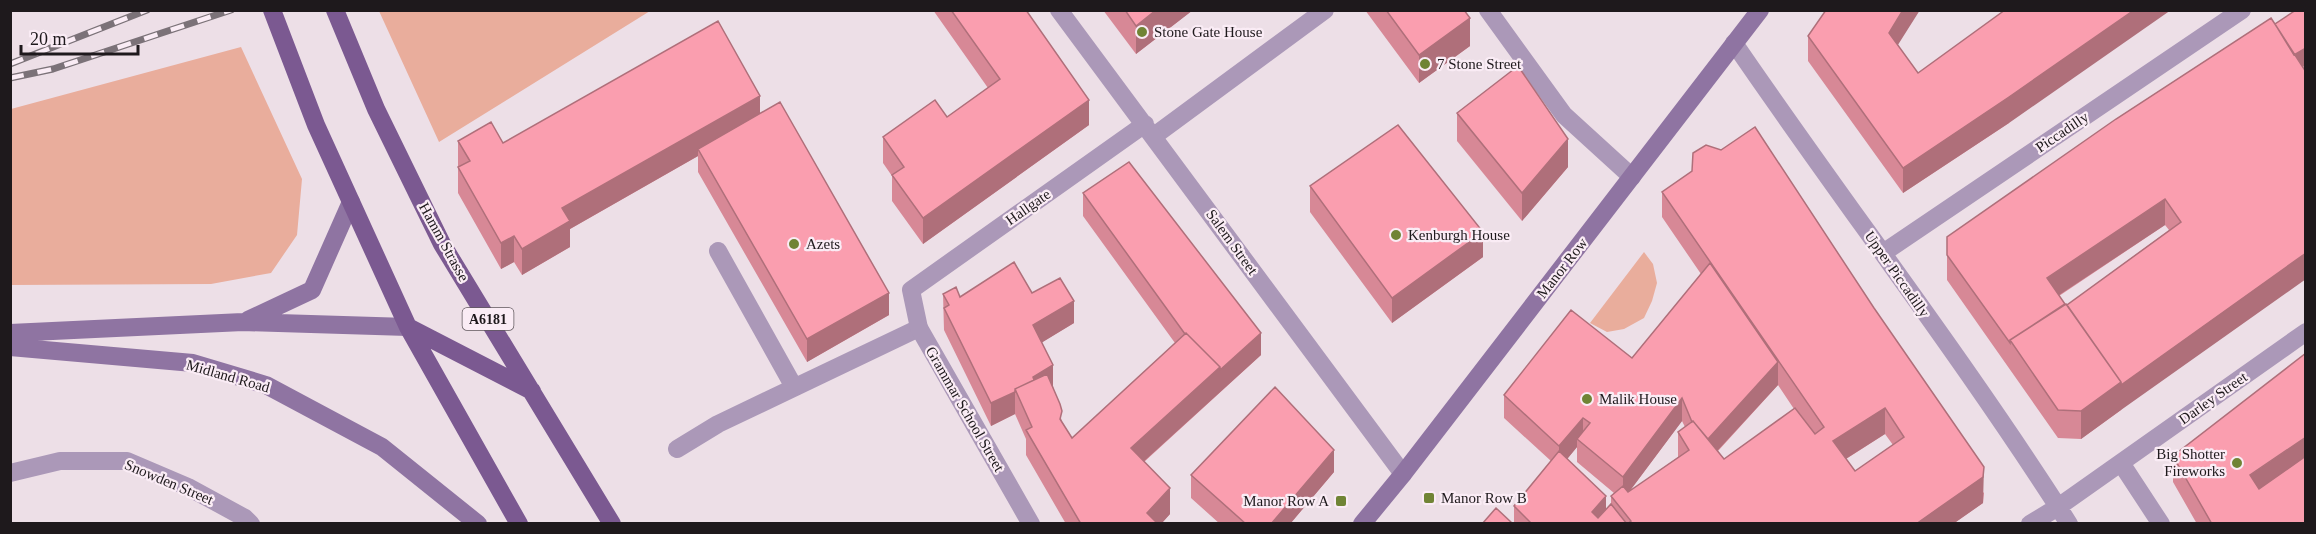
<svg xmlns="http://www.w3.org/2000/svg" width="2316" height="534" font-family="Georgia,serif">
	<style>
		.green { fill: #e9ad9c }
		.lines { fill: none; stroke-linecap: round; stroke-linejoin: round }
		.lane { stroke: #ab98b8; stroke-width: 18 }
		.street { stroke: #ab98b8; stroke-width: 18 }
		.secondary { stroke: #8f74a2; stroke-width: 18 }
		.primary { stroke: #7b5991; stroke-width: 18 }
		.rail-casing { stroke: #7b7278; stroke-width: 7 }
		.rail { stroke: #faecf5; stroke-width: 4.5; stroke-dasharray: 14; stroke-linecap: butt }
		.wall { fill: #d78896; fill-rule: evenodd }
		.shaded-wall { fill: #af6f7a }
		.building { fill: #fa9eaf; stroke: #af6f7a; stroke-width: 1.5; fill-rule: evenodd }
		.poi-dot { fill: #708435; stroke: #faecf5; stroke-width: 2 }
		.labels { text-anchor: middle; stroke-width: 4.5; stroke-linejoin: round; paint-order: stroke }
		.shield { fill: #faecf5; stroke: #60585d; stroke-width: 1.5 }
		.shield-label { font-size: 14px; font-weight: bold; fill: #1e191c }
		.poi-label { font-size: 15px; fill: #1e191c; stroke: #faecf5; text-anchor: start }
		.street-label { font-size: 15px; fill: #1e191c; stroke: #faecf5 }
	</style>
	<rect width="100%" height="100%" fill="#eddfe7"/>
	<path class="green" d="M379,11h271l-211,131z
		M241,47l61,132 -5,56 -26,38 -60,11 -200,1v-176z
		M1644,252l9,12 4,19 -5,18 -8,17 -20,11 -17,3 -17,-9z"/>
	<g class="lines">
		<path class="lane" d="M1154,136l171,-126
			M718,251l76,136
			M677,449l41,-25 201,-96"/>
		<path class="street" d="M1059,10l344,464
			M1488,10l76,105 68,62
			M1734,43c110,161 230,316 335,481
			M1883,253l359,-243
			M2121,463l40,61
			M10,473l50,-12h67l61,26 57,31 6,6
			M1031,524l-112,-196 -8,-38 234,-166
			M2030,524l28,-17 248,-175"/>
		<path class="secondary" d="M248,320l64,-30 39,-88
			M10,333l233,-11 165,5
			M10,347l183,16 73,22 116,62 96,77
			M1362,524l41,-50 357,-464"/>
		<path class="primary" d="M272,10l44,115 92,202 111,197
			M335,10l41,99 66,135 170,280
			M408,327l124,64"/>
		<g class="rail-casing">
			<path id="rail" d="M10,64l137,-54
				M10,78l43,-9 178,-59"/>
		</g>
		<use href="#rail" class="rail"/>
	</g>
	<path class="wall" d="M933,10h93l63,115 -166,119 -31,-43v-25l-9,-13v-26l64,-20 41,-29z
		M1103,10h90l-57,44z
		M1365,10h99l6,36 -51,37z
		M2306,10v55l-4,2 -181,343 -40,29 -23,-1 -111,-158v-25l328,-231zM2165,225l4,5 -102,75 -2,-1 -6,-8z
		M1917,13l-20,32 21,28 91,50 -106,70 -95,-132v-25z
		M1457,113l111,54 -46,54 -65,-80z
		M760,114l129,201 -82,47 -109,-190v-16l-128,73v18l-48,28 -8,-13 -13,7 -43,-76v-52l45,2z
		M1310,186l173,71 -91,66 -82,-111z
		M1662,192l322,301 -1,10 -30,21h-439v-18l37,-45 -47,-43v-23l128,-37 69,-84 -39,-57zM1778,385l16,24 -70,50 -6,-8zM1682,421l3,6 -7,5v25l-49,35zM1885,434l8,11 -38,26 -9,-12zM1577,447v15l37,31 -3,3v8l-5,6 -39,-51z
		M1083,193l178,162 -117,107 26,52 -9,10h-95l-40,-69v-16l-11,-25 -24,12 -47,-96 -1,-36 17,3 72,-4 42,30 -32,19 20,80 10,16 103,-95 -92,-127z
		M2173,456l133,68h-109l-24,-42z
		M1334,472l-44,52h-70l-29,-26v-23z"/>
	<path class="shaded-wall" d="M1156,10h37l-57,44v-28z
		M1903,10h17l-31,49v-26z
		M2134,10h37l-162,113 -106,70v-25z
		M1470,18v28l-51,37v-28z
		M2306,48v17l-15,9v-17z
		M760,96v26l-62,27v7l-128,73v18l-48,28v-26l40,-41z
		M1089,100v25l-166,119v-26z
		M1568,139v28l-46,54v-28z
		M2165,199v26l-118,78v-25z
		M1483,232v25l-91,66v-25z
		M514,236v26l-13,7v-26z
		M2306,253v26l-185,131 -40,29v-28l40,-29z
		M889,293v22l-82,47v-23z
		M1074,301v22l-41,25v-23z
		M1261,333v22l-130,118v-25l89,-81z
		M1778,362v23l-72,78v-23z
		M1053,365v22l-19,17 -1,-27z
		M1015,392v22l-24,12v-23z
		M1682,398v23l-59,79v-23z
		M1885,408v26l-52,33v-26z
		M1583,418v22l-6,-1v8l-18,22v-23z
		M2306,437v26l-56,38v-26z
		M1334,450v22l-44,52h-19z
		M1984,467l-1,36 -30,21h-37z
		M1170,488v26l-9,10h-14v-11z
		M1606,496v18l-9,10 -5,-12z"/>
	<path class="building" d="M951,10h75l63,90 -166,118 -31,-43 12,-8 -21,-30 52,-37 12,17 53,-38z
		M1125,10h31l-20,16z
		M1386,10h78l6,8 -51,37z
		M1826,10h77l-14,23 29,40 87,-63h129l-125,87 -106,71 -95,-132z
		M2296,10h10v38l-12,7 -19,-31z
		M2271,18l35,54v181l-185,132v-3l-54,-77 114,-83 -16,-23 -118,79 18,26 -55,36v3l-63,-88v-18l169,-118z
		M718,21l42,75 -198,112 8,13 -48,28 -8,-13 -13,7 -43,-76 12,-6 -12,-20 33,-19 12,21z
		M1518,66l50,73 -46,54 -65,-80z
		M780,102l109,191 -82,46 -109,-190z
		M1398,125l85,107 -91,66 -82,-112z
		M1755,127l119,181 110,159 -1,10 -67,47h-289l4,-3 -20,-25 12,-10 5,6 61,-42 -11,-18 15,-11 31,38 71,-51 20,26 9,-7 -162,-235 30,-21 1,-18 13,-8 15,5zM1885,408l19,29 -49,34 -22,-30z
		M1129,162l132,171 -41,37v-3l-34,-34 -1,1 -102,-141z
		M1014,262l18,31 28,-15 14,23 -41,24 20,40 -20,12 1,3 -19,9v3l-24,11 -47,-95 5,-3 -6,-11 13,-7 4,10z
		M1710,263l68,99 -70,77 -15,-18 -1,1 -10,-24 -59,79 -46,-38 13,-16 -7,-5 -24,28 -55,-51 67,-85 61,48z
		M2066,304l55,78 -40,29 -23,-1 -48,-70z
		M1186,333l34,34 -89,81 39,40 -23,25 11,11h-77l-55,-94 6,-3 -17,-38 32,-15 13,30 2,7 -2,8 12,19z
		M2306,353v84l-56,38 9,14 47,-33v68h-94l-39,-68z
		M1275,387l59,63 -63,74h-25l-55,-49z
		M1559,451l47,45 -14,16 6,6 13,-14 16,20h-95l-18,-18z
		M1496,508l17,16h-31z"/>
	<g class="poi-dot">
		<circle cx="1142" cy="32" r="6"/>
		<circle cx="1425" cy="64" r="6"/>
		<circle cx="1396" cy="235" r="6"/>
		<circle cx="794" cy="244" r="6"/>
		<circle cx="1587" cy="399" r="6"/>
		<circle cx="2237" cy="463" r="6"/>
		<rect x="1423" y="492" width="12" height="12" rx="3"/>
		<rect x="1335" y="495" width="12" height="12" rx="3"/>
	</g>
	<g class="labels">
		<rect class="shield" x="462.5" y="308" width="51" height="22" rx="4.5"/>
		<g class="shield-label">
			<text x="488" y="324">A6181</text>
		</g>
		<g class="poi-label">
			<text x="1154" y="37">Stone Gate House</text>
			<text x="1437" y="69">7 Stone Street</text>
			<text x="1408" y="240">Kenburgh House</text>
			<text x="806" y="249">Azets</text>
			<text x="1599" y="404">Malik House</text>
			<text x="2225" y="459" text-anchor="end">Big Shotter<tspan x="2225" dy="17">Fireworks</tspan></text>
			<text x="1441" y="503">Manor Row B</text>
			<text x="1329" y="506" text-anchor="end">Manor Row A</text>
		</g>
		<g class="street-label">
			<text transform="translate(2062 132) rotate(-34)" y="5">Piccadilly</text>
			<text transform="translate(1028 207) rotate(-35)" y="5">Hallgate</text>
			<text transform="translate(444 242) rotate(61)" y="5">Hamm Strasse</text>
			<text transform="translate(1232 242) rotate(54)" y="5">Salem Street</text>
			<text transform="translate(1562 268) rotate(-52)" y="5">Manor Row</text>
			<text transform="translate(1897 274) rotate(55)" y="5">Upper Piccadilly</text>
			<text transform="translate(228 376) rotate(16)" y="5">Midland Road</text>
			<text transform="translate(2213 398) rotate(-35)" y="5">Darley Street</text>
			<text transform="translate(965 409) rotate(60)" y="5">Grammar School Street</text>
			<text transform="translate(169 482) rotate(23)" y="5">Snowden Street</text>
		</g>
	</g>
	<rect width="2316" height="534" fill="none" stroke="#1e191c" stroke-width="24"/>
	<path d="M21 45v9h117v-9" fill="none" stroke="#1e191c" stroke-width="3"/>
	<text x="30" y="45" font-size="18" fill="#1e191c" stroke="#faecf5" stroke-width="4.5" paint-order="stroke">20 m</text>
</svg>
